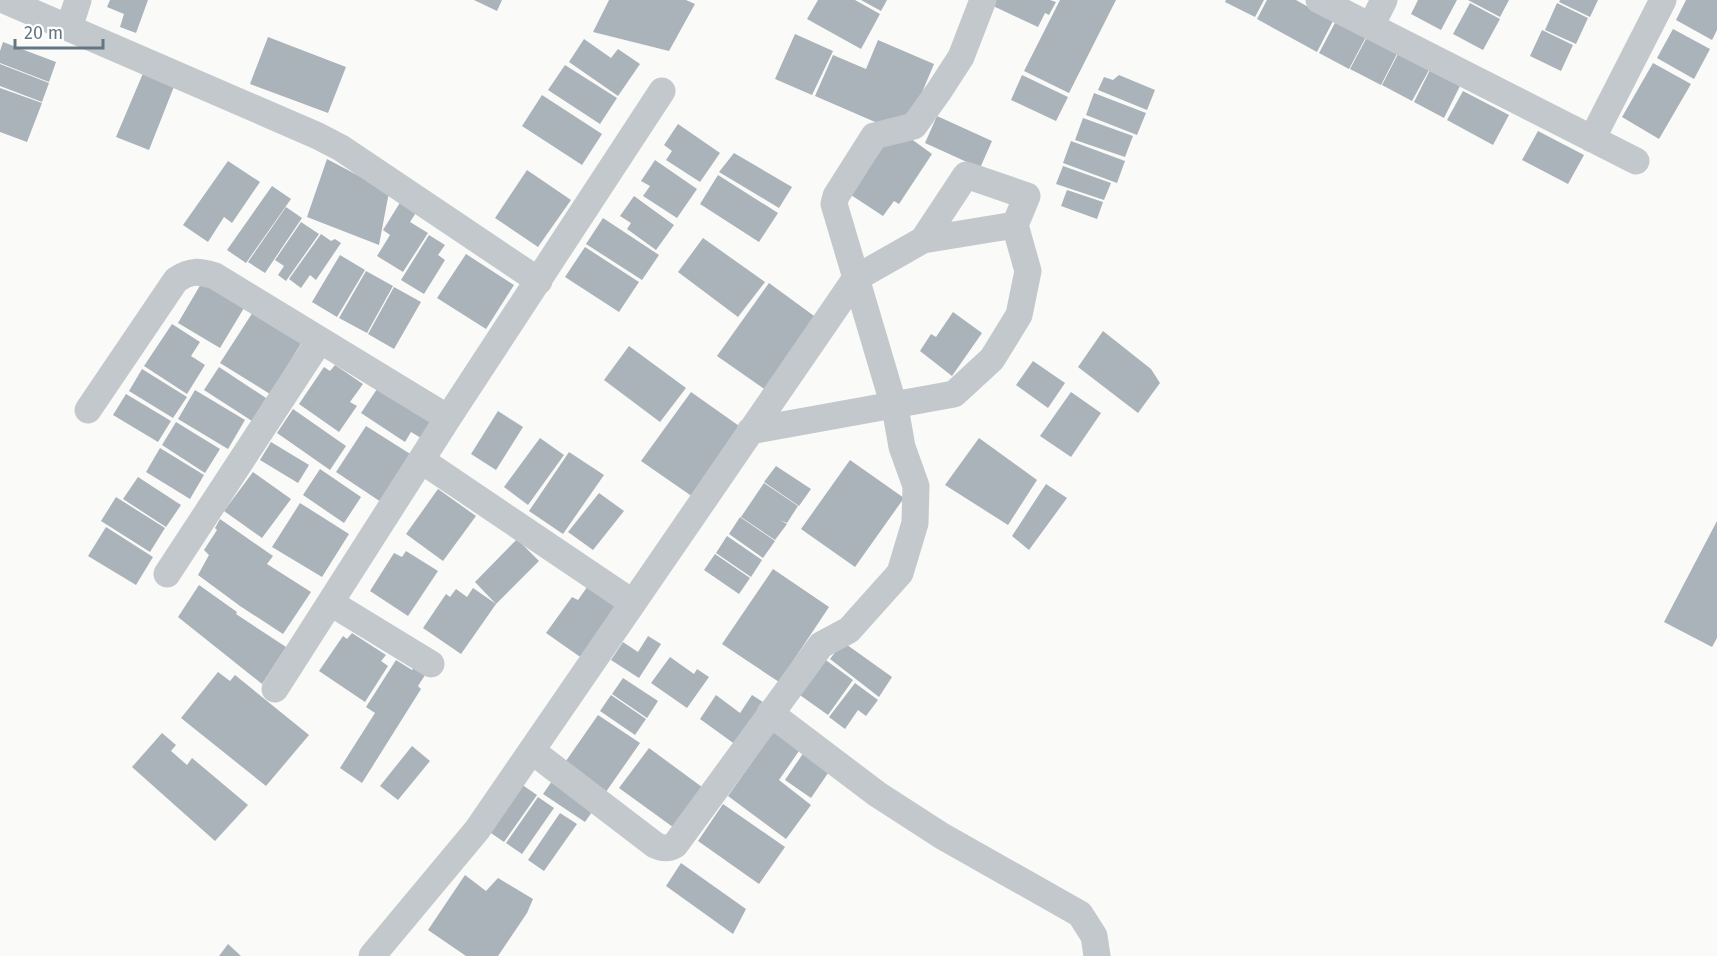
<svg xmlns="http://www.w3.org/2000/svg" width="1717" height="956" font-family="'Fira Sans',sans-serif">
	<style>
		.building { fill: #aab3b9 }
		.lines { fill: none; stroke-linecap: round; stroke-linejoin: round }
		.street { stroke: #c3c8cc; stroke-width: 27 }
	</style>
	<rect width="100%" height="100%" fill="#fafaf8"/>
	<path class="building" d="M110,0h38l-12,33 -16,-6 4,-13 -17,-7z
		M474,0h28l-5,11z
		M609,0h77l9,4 -26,47 -76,-19z
		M818,0h37l25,14 -19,35 -54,-30z
		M861,0h26l-6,11z
		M993,0h57l6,2 -7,13 -4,-2 -7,14 -47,-22z
		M1060,0h56l-47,93 -45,-22z
		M1226,0h38l-9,17 -30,-15z
		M1267,0h29l37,21 -16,31 -60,-33z
		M1418,0h39l-16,30 -30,-16z
		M1468,0h41l-9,17z
		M1560,0h38l-8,17 -31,-15z
		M1686,0h31v30l-5,10 -36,-20z
		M1470,3l30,16 -17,31 -30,-16z
		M1557,3l31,15 -12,26 -31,-14z
		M1336,21l30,16 -17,32 -30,-16z
		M1673,29l37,20 -16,30 -37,-21z
		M1542,30l31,15 -12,26 -31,-15z
		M795,34l38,17 -21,44 -37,-16z
		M268,37l78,30 -18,46 -78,-29z
		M1367,37l30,17 -16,31 -31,-16z
		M584,39l27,19 7,-9 22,15 -22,32 -49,-34z
		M878,40l56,24 -27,64 -8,2 33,24 -33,50 -5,-3 -11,15 -32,-21 42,-63 3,-1 -81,-35 18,-41 33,14z
		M3,42l53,20 -7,20 -49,-19v-12z
		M1398,54l31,16 -17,31 -30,-16z
		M1653,63l38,21 -32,55 -37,-22z
		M0,64l49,19 -7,19 -42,-16z
		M565,65l52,33 -17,26 -52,-34z
		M1430,70l30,16 -16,32 -30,-16z
		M144,71l31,13 -26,66 -33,-13z
		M1022,75l46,22 -12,24 -45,-21z
		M1119,75l36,15 -8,20 -49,-20 6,-13 9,3z
		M0,88l42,15 -15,39 -27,-10z
		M1463,91l46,24 -16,30 -46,-25z
		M1094,93l52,20 -9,22 -51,-20z
		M542,95l60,39 -20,31 -60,-39z
		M937,116l55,25 -12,27 -55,-25z
		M1083,118l50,18 -8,21 -50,-17z
		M678,124l42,29 -20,29 -34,-22 6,-9 -8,-6z
		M1538,131l46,24 -16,29 -46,-24z
		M1071,141l54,20 -8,22 -54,-20z
		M734,153l58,34 -13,21 -60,-36z
		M327,159l62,33 -10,53 -72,-28z
		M655,160l42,29 -20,29 -34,-22 7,-10 -9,-5z
		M228,161l32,21 -28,41 -8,-6 -16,25 -25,-17z
		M1063,166l48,17 -7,17 -48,-16z
		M527,170l44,30 -33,47 -43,-29z
		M718,175l60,38 -19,29 -59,-38z
		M272,186l19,13 -45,64 -19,-13z
		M1067,190l36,12 -6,17 -36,-13z
		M634,196l40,29 -18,25 -29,-21 4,-6 -11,-7z
		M401,201l16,10 -7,11 18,11 -25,39 -26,-16 13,-21 -7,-5z
		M286,207l16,11 -37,55 -17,-11z
		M603,218l56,37 -17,25 -56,-36z
		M301,222l18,12 -33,47 -8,-6 6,-9 -9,-6z
		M321,234l10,7 4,-2 6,4 -25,37 -6,-5 -9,13 -12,-9z
		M429,235l16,10 -7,10 7,5 -21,34 -23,-14z
		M703,238l62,44 -27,35 -60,-45z
		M585,247l54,35 -20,30 -54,-35z
		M466,254l48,31 -28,44 -49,-31z
		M340,255l25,15 -28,47 -25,-15z
		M366,271l27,15 -26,47 -28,-15z
		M205,277l42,26 -27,45 -42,-25z
		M769,283l52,38 -51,72 -53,-37z
		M394,287l27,15 -27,47 -26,-15z
		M253,312l49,30 -32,52 -50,-31z
		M953,312l29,21 -30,43 -32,-25 11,-17 5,3z
		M172,324l28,18 -9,14 14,9 -18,29 -43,-28z
		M1103,331l48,38 9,14 -22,30 -60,-46z
		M629,346l57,42 -26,34 -56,-42z
		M1033,361l32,22 -17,25 -32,-23z
		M335,365l28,19 -13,18 7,4 -18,26 -40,-28 25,-37 6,4z
		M219,367l47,31 -14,23 -48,-31z
		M142,369l45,28 -14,21 -44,-27z
		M381,383l53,35 -13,20 -10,-6 -6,10 -44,-29z
		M195,390l50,30 -17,29 -50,-30z
		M691,392l51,36 -49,69 -52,-36z
		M1071,392l30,21 -30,44 -31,-21z
		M126,394l45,27 -13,21 -45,-27z
		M293,409l53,37 -16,24 -53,-37z
		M498,411l25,16 -27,43 -25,-16z
		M176,422l44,27 -15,24 -43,-28z
		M366,426l49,31 -31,47 -48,-32z
		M540,438l24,17 -36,50 -24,-18z
		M979,438l58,42 -29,45 -63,-40z
		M271,442l38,23 -11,18 -38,-23z
		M160,448l44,27 -14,24 -44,-27z
		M569,452l35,23 -41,59 -34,-23z
		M850,460l54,38 -49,69 -54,-38z
		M776,466l35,23 -12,17 -35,-24z
		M320,469l41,28 -17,26 -41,-28z
		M253,472l38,27 -29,39 -38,-27z
		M138,477l43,28 -15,22 -43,-28z
		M764,483l34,23 -11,17 -7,-3 7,4 -12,16 -34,-23z
		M1046,484l21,14 -38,52 -17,-14z
		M438,489l38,27 -33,45 -37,-27z
		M599,493l25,18 -31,39 -25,-18z
		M116,497l49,31 -15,24 -49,-31z
		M300,503l49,31 -27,43 -50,-30z
		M740,517l35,24 -12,17 -34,-24z
		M220,519l53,37 -6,8 44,28 -28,42 -43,-28 -42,-31 11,-20 -5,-5 13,-20 -2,-2z
		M1717,521v117l-5,9 -48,-25z
		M106,527l47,30 -17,28 -48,-29z
		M727,536l35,24 -11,17 -35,-24z
		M517,539l22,22 -43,43 -21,-22z
		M406,551l32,20 -30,45 -38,-25 24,-38 8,4z
		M715,554l35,24 -11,16 -35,-24z
		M773,569l56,38 -50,75 -57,-38z
		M590,583l35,25 -39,53 -40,-28 26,-36 6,3z
		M199,585l38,27 -1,2 50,33 -24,37 -84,-67z
		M473,588l23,16 -35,50 -38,-26 23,-34 4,3 6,-8 11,8z
		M352,633l34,22 -5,6 7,5 -23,36 -46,-31 24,-35 4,3z
		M648,636l13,8 -22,34 -28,-18 12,-18 15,10z
		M843,642l49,35 -13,20 -49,-38z
		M670,657l24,17 3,-5 12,8 -22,31 -36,-25z
		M823,658l30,22 -25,35 -31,-22z
		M396,660l16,10 6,-9 11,8 -11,17 3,3 -59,94 -22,-15 35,-55 -9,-6z
		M218,672l12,9 5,-6 74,60 -43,51 -85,-68z
		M623,678l35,23 -11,17 -35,-24z
		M855,683l23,17 -12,16 -8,-6 -13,19 -16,-12z
		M611,695l35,24 -11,16 -35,-24z
		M716,695l24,18 12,-18 14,9 -30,41 -36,-26z
		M598,715l42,28 -55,79 -42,-28z
		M784,717l26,18 -31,45 32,25 -25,34 -58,-43z
		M162,733l14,12 -5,6 16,14 5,-7 56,47 -33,36 -83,-74z
		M815,736l26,18 -30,44 -26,-18z
		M412,746l18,15 -32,39 -18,-14z
		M649,748l57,42 -29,40 -58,-42z
		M521,784l16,11 -33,47 -16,-11z
		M538,797l16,11 -32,46 -16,-11z
		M723,804l62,43 -26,37 -61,-43z
		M560,813l17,11 -33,47 -16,-11z
		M681,863l65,46 -13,25 -67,-48z
		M465,875l21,16 12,-13 35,21 -6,14 -29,43h-32l-38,-26z
		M228,944l13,12h-22z"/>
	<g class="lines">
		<path class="street" d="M4,0l314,136 23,12 198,133
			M1319,0l317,161
			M1371,26l13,-26
			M69,28l9,-28
			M1592,139l71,-139
			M88,410l88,-130c15,-10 22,-9 39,-4l233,142
			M750,431l204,-37 38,-35 27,-44 9,-44 -13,-46
			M421,460l212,143
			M167,574l153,-234
			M331,603l100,61
			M275,689l173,-271 214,-327
			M770,713l107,81 65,42 138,78 14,22 3,20
			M532,751l123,94c8,4 13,4 20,0l146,-200 28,-15 51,-57 15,-50 1,-37 -14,-39 -6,-34 -40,-135 67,-38 43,-65 61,21 -12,29 -92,15
			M372,956l105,-126 379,-552 -22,-74 2,-8 38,-60 40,-10 25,-35 22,-34 22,-57"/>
	</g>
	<path d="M15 39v9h88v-9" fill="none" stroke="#657683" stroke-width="3"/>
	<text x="24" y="39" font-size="18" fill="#657683" stroke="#ffffff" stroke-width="4.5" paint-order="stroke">20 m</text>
</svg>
